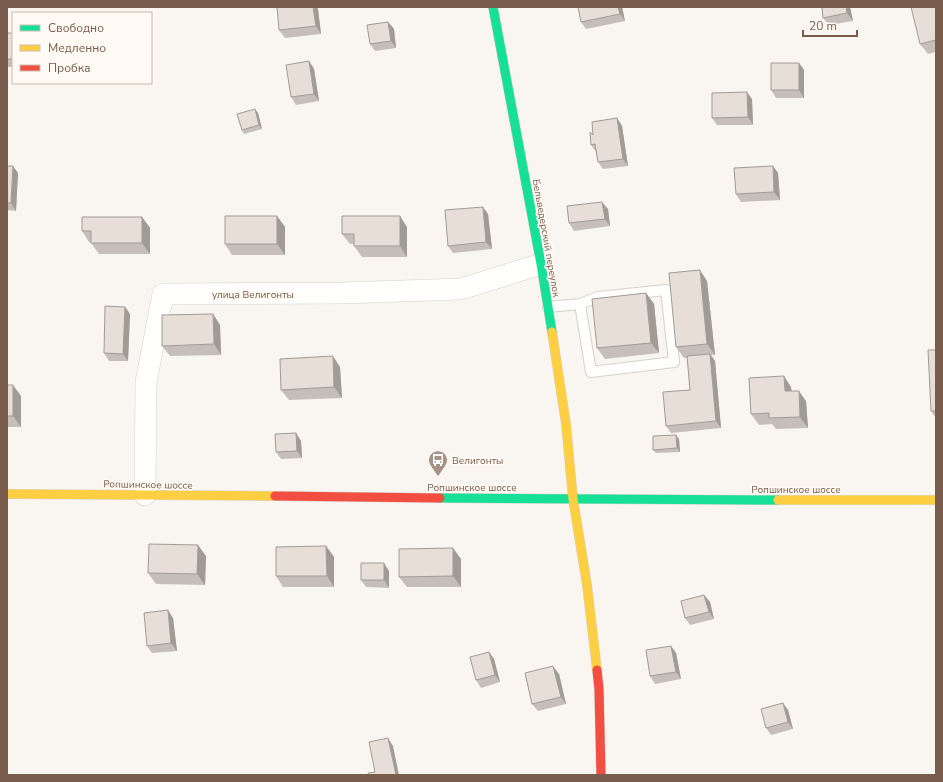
<svg xmlns="http://www.w3.org/2000/svg" width="943" height="782" font-family="'Nunito Sans',sans-serif">
	<style>
		.lines { fill: none; stroke-linecap: round; stroke-linejoin: round }
		.lane-casing { stroke: #d7d1cb; stroke-width: 12 }
		.street-casing { stroke: #d7d1cb; stroke-width: 22 }
		.fast-casing { stroke: #d9d2cb; stroke-width: 10 }
		.slow-casing { stroke: #d9d2cb; stroke-width: 10 }
		.jam-casing { stroke: #d9d2cb; stroke-width: 10 }
		.lane { stroke: #fefefd; stroke-width: 10 }
		.street { stroke: #fefefd; stroke-width: 21 }
		.fast { stroke: #16e098; stroke-width: 9 }
		.slow { stroke: #ffcf43; stroke-width: 9 }
		.jam { stroke: #f24e42; stroke-width: 9 }
		.wall { fill: #c6bfb9 }
		.shaded-wall { fill: #a19b96 }
		.building { fill: #e6ded7; stroke: #a19b96 }
		.labels { text-anchor: middle; stroke-width: 3.5; stroke-linejoin: round; paint-order: stroke }
		.street-label { font-size: 10px; fill: #7a5c4d; stroke: #fffaf3 }
		.poi-label { font-size: 10px; fill: #7a5c4d; stroke: #fffaf3; text-anchor: start }
	</style>
	<rect width="100%" height="100%" fill="#f9f5f0"/>
	<g class="lines">
		<g class="lane-casing">
			<path id="lane" d="M548,307l32,-3 18,-7 68,-7 8,72 -83,10 -11,-68"/>
		</g>
		<g class="street-casing">
			<path id="street" d="M145,495l1,-113 17,-88 179,-1 119,-4 80,-25"/>
		</g>
		<g class="fast-casing">
			<path id="fast" d="M493,7l48,257 11,68
				M440,498l338,2"/>
		</g>
		<g class="slow-casing">
			<path id="slow" d="M552,332l14,92 7,75 14,86 10,85
				M7,494l268,2
				M778,500h158"/>
		</g>
		<g class="jam-casing">
			<path id="jam" d="M275,496l165,2
				M597,670l2,19 2,86"/>
		</g>
		<use href="#lane" class="lane"/>
		<use href="#street" class="street"/>
		<use href="#fast" class="fast"/>
		<use href="#slow" class="slow"/>
		<use href="#jam" class="jam"/>
	</g>
	<path class="wall" d="M578,7h44l3,14 -39,8 -5,-7z
		M822,7h28l3,14 -24,4 -6,-7z
		M936,7v45l-8,2 -8,-10z
		M318,9l3,25 -36,4 -6,-8z
		M388,22l6,7 2,19 -21,3 -5,-7z
		M7,33h6v34h-6z
		M309,61l5,8 5,32 -23,4 -5,-8z
		M799,63l5,7v28h-28l-5,-8z
		M752,99l1,26h-36l-5,-7z
		M258,113l4,16 -18,5 -2,-4z
		M617,118l5,8 6,40 -25,3 -5,-7 -2,-10 -5,-7z
		M7,166l11,7 -2,38 -9,-1z
		M773,166l5,7 2,27 -39,2 -5,-8z
		M608,209l2,17 -36,5 -5,-8z
		M488,214l4,35 -39,4 -5,-7z
		M277,216l8,11v28h-53l-7,-11z
		M142,217l8,11v26h-51l-8,-11v-1h-2l-7,-11z
		M407,227v30h-45l-8,-11v-2h-4l-8,-10z
		M707,281l8,74h-4l4,6 6,67 -50,5 -5,-7 24,-36 -3,-32h-3l-8,-11z
		M646,293l8,11 5,49 -54,6 -8,-11z
		M125,307l5,7 -2,47h-19l-5,-8z
		M213,314l7,11 1,30 -51,1 -8,-10z
		M936,350v68l-5,-7z
		M340,367l2,31 -53,2 -8,-10z
		M7,385l14,11v31h-14z
		M791,387l1,4 14,10 2,27 -32,1 -4,-5 -13,1 -8,-11z
		M296,433l5,8 1,17 -21,1 -5,-7z
		M676,435l3,4 1,13 -24,1 -3,-3z
		M326,546l8,11v30h-51l-7,-11z
		M206,556l-1,29 -49,-1 -8,-11z
		M461,559v28h-54l-8,-10z
		M389,571v17l-23,-1 -5,-7z
		M704,595l6,7 4,17 -24,6 -5,-7z
		M173,618l4,33 -25,2 -5,-7z
		M671,646l5,7 5,26 -26,5 -5,-8z
		M494,659l6,23 -19,6 -5,-8z
		M559,674l7,30 -28,7 -6,-7z
		M788,710l5,19 -22,6 -5,-7z"/>
	<path class="shaded-wall" d="M313,7h4l1,2 3,25 -5,-8z
		M618,7h4l3,14 -5,-7z
		M846,7h4l3,14 -6,-8z
		M388,22l6,7 2,19 -5,-7z
		M309,61l5,8 5,32 -5,-7z
		M799,63l5,7v28l-5,-8z
		M747,92l5,7 1,26 -5,-8z
		M255,109l3,4 4,16 -3,-4z
		M617,118l5,8 6,40 -5,-7z
		M13,166l5,7 -2,38 -5,-8z
		M773,166l5,7 2,27 -6,-8z
		M602,202l6,7 2,17 -5,-7z
		M483,207l5,7 4,35 -6,-7z
		M277,216l8,11v28l-8,-11z
		M400,216l7,11v30l-7,-11z
		M142,217l8,11v26l-8,-11z
		M700,270l7,11 8,74 -8,-11z
		M646,293l8,11 5,49 -8,-10z
		M125,307l5,7 -2,47 -5,-7z
		M213,314l7,11 1,30 -7,-11z
		M710,354l5,7 6,67 -5,-7z
		M333,356l7,11 2,31 -8,-11z
		M784,376l7,11 1,15 -7,-11z
		M13,385l8,11v31l-8,-11z
		M799,391l7,10 2,27 -8,-11z
		M296,433l5,8 1,17 -5,-7z
		M676,435l3,4 1,13 -3,-4z
		M198,545l8,11 -1,29 -8,-11z
		M326,546l8,11v30l-7,-11z
		M453,548l8,11v28l-8,-11z
		M384,563l5,8v17l-5,-8z
		M704,595l6,7 4,17 -5,-7z
		M168,610l5,8 4,33 -6,-8z
		M671,646l5,7 5,26 -5,-7z
		M489,652l5,7 6,23 -5,-7z
		M553,666l6,8 7,30 -5,-7z
		M783,703l5,7 5,19 -5,-7z
		M388,738l5,8 6,29h-3z"/>
	<path class="building" d="M277,7h36l3,19 -37,4z
		M578,7h40l2,7 -39,8z
		M822,7h24l1,6 -24,5z
		M911,7h25v33l-16,4z
		M388,22l3,19 -21,3 -3,-19z
		M7,33h6v26h-6z
		M309,61l5,33 -23,3 -5,-32z
		M771,63h28v27h-28z
		M747,92l1,25 -36,1v-25z
		M255,109l4,16 -17,5 -5,-16z
		M617,118l6,41 -25,3 -3,-18 -4,1 -1,-13 3,3 -1,-13z
		M7,166h6l-2,37h-4z
		M773,166l1,26 -38,2 -2,-26z
		M602,202l3,17 -36,4 -2,-17z
		M483,207l3,35 -38,4 -3,-36z
		M225,216h52v28h-52z
		M342,216h58v30h-46v-12h-12z
		M82,217h60v26h-51v-12h-9z
		M700,270l7,74 -31,3 -7,-74z
		M646,293l5,50 -54,5 -5,-49z
		M105,306l20,1 -2,47 -19,-1z
		M213,314l1,30 -52,2v-31z
		M928,350h8v61h-5z
		M710,354l6,67 -50,5 -3,-34 27,-2 -3,-34z
		M333,356l1,31 -53,3 -1,-31z
		M784,376l1,15h14l1,26 -31,1v-5l-18,1 -2,-36z
		M7,385h6v31h-6z
		M296,433l1,18 -21,1 -1,-18z
		M676,435l1,13 -24,2v-14z
		M149,544l49,1 -1,29 -49,-1z
		M326,546l1,30h-51v-29z
		M453,548v28l-54,1v-28z
		M361,563h23v17h-23z
		M704,595l5,17 -24,6 -4,-17z
		M168,610l3,33 -24,3 -3,-33z
		M671,646l5,26 -26,4 -4,-26z
		M489,652l6,23 -19,5 -6,-23z
		M553,666l8,31 -29,7 -7,-31z
		M783,703l5,19 -22,6 -5,-19z
		M388,738l8,37h-27l-1,-2 7,-1 -6,-30z"/>
	<defs>
		<g id="bus-pin" transform="scale(1)"><path d="M0 17L-7.5 6A9.5 9.5 0 1 1 7.5 6Z" fill="#a69286" stroke="#fffaf3"/><path d="M-5-6H5V4H4V6H2V4H-2V6H-4V4H-5ZM-3.5-4V0h7V-4ZM-3.5 1.2v1.5H-2V1.2ZM2 1.2v1.5H3.5V1.2Z" fill="#fff"/></g>
	</defs>
	<g fill-rule="evenodd">
		<use href="#bus-pin" x="438" y="460"/>
	</g>
	<g class="labels">
		<g class="street-label">
			<text transform="translate(547 238) rotate(80)" y="4">Бельведерский переулок</text>
			<text x="253" y="298">улица Велигонты</text>
			<text transform="translate(148 484) rotate(1)" y="4">Ропшинское шоссе</text>
			<text x="472" y="491">Ропшинское шоссе</text>
			<text x="796" y="493">Ропшинское шоссе</text>
		</g>
		<g class="poi-label">
			<text x="452" y="464">Велигонты</text>
		</g>
	</g>
	<rect width="943" height="782" fill="none" stroke="#7a5c4d" stroke-width="16"/>
	<rect x="12" y="12" width="140" height="72" fill="#fffaf3" stroke="#cabbb1"/>
	<rect x="20" y="25" width="20" height="6" fill="#16e098" stroke="#cabbb1"/>
	<text x="48" y="32" font-size="12" fill="#7a5c4d">Свободно</text>
	<rect x="20" y="45" width="20" height="6" fill="#ffcf43" stroke="#cabbb1"/>
	<text x="48" y="52" font-size="12" fill="#7a5c4d">Медленно</text>
	<rect x="20" y="65" width="20" height="6" fill="#f24e42" stroke="#cabbb1"/>
	<text x="48" y="72" font-size="12" fill="#7a5c4d">Пробка</text>
	<path d="M803 30v6h54v-6" fill="none" stroke="#7a5c4d" stroke-width="2"/>
	<text x="809" y="30" font-size="12" fill="#7a5c4d" stroke="#fffaf3" stroke-width="3" paint-order="stroke">20 m</text>
</svg>
